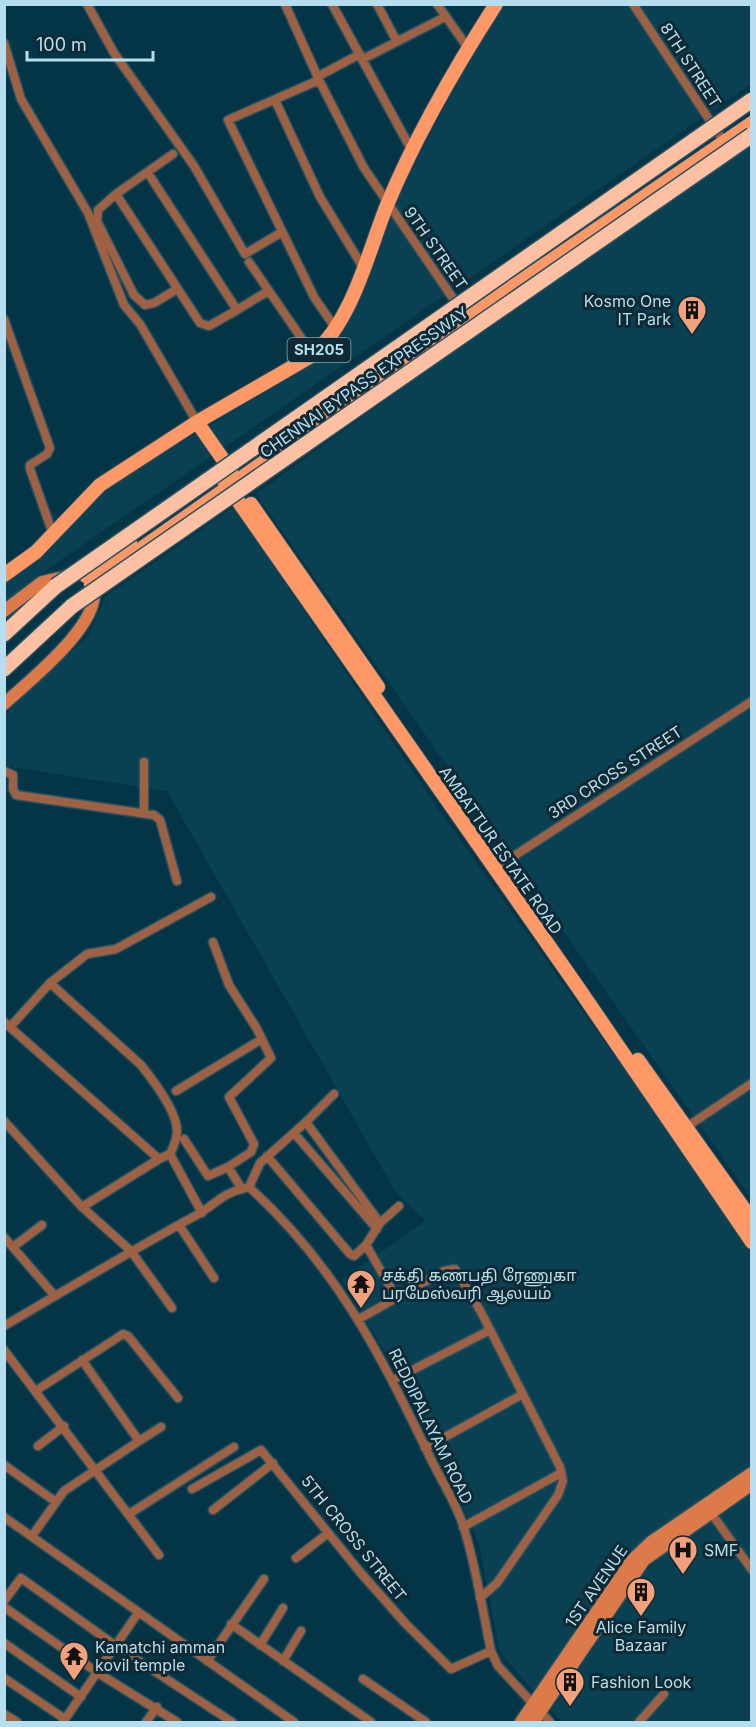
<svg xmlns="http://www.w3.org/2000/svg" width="756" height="1727" font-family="Inter,'Noto Sans Tamil',sans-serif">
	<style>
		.built { fill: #094153 }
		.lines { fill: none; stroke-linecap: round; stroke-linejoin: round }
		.street-casing { stroke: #245364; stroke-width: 11 }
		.secondary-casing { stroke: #245364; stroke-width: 15 }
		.primary-casing { stroke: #245364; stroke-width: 16 }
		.highway-casing { stroke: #245364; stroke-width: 18 }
		.street { stroke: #9f6143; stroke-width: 8 }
		.secondary { stroke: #dd7a49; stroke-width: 12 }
		.primary { stroke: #fe9866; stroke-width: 14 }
		.highway { stroke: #fec0a3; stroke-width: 15 }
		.highway-bridge-casing { stroke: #245364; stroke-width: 18; stroke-linecap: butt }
		.highway-bridge { stroke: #fec0a3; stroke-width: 15 }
		.labels { text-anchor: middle; stroke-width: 6; stroke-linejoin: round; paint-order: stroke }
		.shield { fill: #0f2a34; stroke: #85a8b7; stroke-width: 1.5 }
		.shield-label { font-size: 15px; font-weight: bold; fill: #b7deef }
		.street-label { font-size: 16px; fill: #b7deef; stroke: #0f2a34 }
		.poi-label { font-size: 16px; fill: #b7deef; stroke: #0f2a34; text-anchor: start }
	</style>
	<rect width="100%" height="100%" fill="#043546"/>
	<path class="built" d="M505,5h246v79l-725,500 -21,20v-21l112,-102 184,-110 36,-30 29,-64 42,-101 65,-124z
		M751,145v1053l-495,-704 231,-167z
		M234,507l202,299 315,441v219l-105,74 -26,25 -85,128 -35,-41 -21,-108 -61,-136 -76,-128 83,-59 -30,-30 -228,-400 -162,-25 -1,-51 85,-80 17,-39z
		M751,1493v229h-189l-11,-12 93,-137 24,-24z"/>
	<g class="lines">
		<g class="street-casing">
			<path id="street" d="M87,4l27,49 80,113 51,88 37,-22
				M285,4l34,76 45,88 103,151
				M332,4l80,147
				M377,4l19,36
				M437,4l31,44
				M633,4l91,138
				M4,43l17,56 67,114 36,92 16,19 57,98
				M363,59l82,-42
				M317,77l43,-23
				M319,80l-91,40 86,177 22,32
				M275,100l45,97 44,72
				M173,154l-57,40 84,129 9,3 28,-16
				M148,173l89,137 31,-19
				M116,194l-18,16 -1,11 37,74 11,10 9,-2 23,-14
				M249,262l64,93
				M4,319l46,129 -3,6 -17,11v4l23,65
				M4,771l9,4v14l3,6 138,20 6,5 17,61
				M144,812v-50
				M494,869l258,-168
				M213,942l16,43 28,44 14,29 -42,39 25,47 -3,8 -23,15 14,22
				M50,983l37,-29 29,-5 95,-52
				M4,1022l155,137 11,-5 32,59
				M10,1027l40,-44 91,82c12,15 36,47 36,66 0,8 -4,17 -7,23
				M176,1091l86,-52
				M4,1121l78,86 49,44 41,57
				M306,1122l28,-28
				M682,1130l70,-47
				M294,1133l83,96
				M184,1139l24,37 20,-9
				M267,1156l83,98 4,2 12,-11
				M249,1187c86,78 129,163 179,266 12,26 31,54 38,82 11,38 17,77 25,116l7,15 52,56
				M249,1187l11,-24 46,-41 74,101 -14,22 30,52
				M82,1207l77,-48
				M380,1223l19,-17
				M179,1225l35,53
				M4,1237l51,59
				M13,1247l29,-22
				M359,1319l85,-48 11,-2 26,43 79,155 3,14 -5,14 -61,88 -17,15
				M4,1326c63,-37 125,-74 189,-109 22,-11 26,-23 52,-29
				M4,1350l155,205
				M393,1380l97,-50
				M37,1390l86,-56 5,2 50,62
				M139,1441l22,-14
				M38,1446l26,-20
				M425,1448l98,-54
				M4,1465l52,37
				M192,1489l69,-39 99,122 45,51 46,46 40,-18
				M213,1510l60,-47
				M709,1510l43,60
				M129,1514l105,-67
				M4,1517l290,205
				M463,1527l98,-54
				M32,1536l32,-45 75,-50 -57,-81
				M296,1558l32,-25
				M4,1601l17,-23 95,68 116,76
				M4,1607l94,66 79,49
				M231,1624l140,98
				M4,1643l77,54
				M260,1645l23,-37
				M207,1661l57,-82
				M283,1661l18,-30
				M4,1678l61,41
				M363,1679l63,43
				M4,1714l13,8
				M63,1722l75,-109
				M146,1722l11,-15
				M639,1722l25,-28"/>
		</g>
		<g class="secondary-casing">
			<path id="secondary" d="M4,611l38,-29 26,-6
				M4,704c24,-22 99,-81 89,-116
				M521,1722l111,-162 19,-18 101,-69
				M533,1722l111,-162 108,-76"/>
		</g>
		<g class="primary-casing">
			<path id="primary" d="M197,422l34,49
				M222,478l355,508 175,256
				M251,504l127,183
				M4,575l32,-23 64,-67 97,-63 116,-67c41,-38 54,-100 74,-150 29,-70 68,-137 109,-201
				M86,576l44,-33
				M91,584l424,-299 237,-162
				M638,1060l114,160"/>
		</g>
		<g class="highway-casing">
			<path id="highway" d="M4,634l52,-48
				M4,669l68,-63"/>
		</g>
		<use href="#street" class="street"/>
		<use href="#secondary" class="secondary"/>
		<use href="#primary" class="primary"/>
		<use href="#highway" class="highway"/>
		<g class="highway-bridge-casing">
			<path id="highway-bridge" d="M56,586l696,-486
				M72,606l680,-471"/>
		</g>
		<use href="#highway-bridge" class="highway-bridge"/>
	</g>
	<defs>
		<g id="building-pin" transform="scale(1.5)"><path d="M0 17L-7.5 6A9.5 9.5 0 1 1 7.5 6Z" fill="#f1a17c" stroke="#0f2a34"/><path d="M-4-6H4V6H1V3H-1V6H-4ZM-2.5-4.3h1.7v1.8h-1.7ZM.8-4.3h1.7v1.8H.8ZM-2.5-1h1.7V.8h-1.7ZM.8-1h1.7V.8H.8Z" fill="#111"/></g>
		<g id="temple-pin" transform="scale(1.5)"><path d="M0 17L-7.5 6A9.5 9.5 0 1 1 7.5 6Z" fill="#f1a17c" stroke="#0f2a34"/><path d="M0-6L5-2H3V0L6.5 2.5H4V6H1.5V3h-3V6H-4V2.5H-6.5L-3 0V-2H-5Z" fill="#111"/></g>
		<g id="hospital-pin" transform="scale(1.5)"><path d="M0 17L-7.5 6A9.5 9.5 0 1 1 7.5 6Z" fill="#f1a17c" stroke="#0f2a34"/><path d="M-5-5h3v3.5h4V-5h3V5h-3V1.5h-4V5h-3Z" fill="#111"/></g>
	</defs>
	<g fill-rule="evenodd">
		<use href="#building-pin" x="692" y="310"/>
		<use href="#temple-pin" x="361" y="1284"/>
		<use href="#hospital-pin" x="683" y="1550"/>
		<use href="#building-pin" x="641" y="1592"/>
		<use href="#temple-pin" x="74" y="1656"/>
		<use href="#building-pin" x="570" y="1682"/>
	</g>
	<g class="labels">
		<rect class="shield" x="287.5" y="338" width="63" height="24" rx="4.5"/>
		<g class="shield-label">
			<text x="319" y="355">SH205</text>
		</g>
		<g class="street-label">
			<text transform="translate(691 65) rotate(57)" y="6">8TH STREET</text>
			<text transform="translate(436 248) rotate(55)" y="6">9TH STREET</text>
			<text transform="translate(364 382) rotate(-35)" y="6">CHENNAI BYPASS EXPRESSWAY</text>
			<text transform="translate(615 772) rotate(-33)" y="6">3RD CROSS STREET</text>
			<text transform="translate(501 850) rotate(55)" y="6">AMBATTUR ESTATE ROAD</text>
			<text transform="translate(431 1426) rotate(64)" y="6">REDDIPALAYAM ROAD</text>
			<text transform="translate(354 1538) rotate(51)" y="6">5TH CROSS STREET</text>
			<text transform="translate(596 1586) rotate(-55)" y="6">1ST AVENUE</text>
		</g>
		<g class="poi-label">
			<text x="671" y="307" text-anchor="end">Kosmo One<tspan x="671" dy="18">IT Park</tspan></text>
			<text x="382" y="1281">சக்தி கணபதி ரேணுகா<tspan x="382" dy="18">பரமேஸ்வரி ஆலயம்</tspan></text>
			<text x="704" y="1556">SMF</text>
			<text x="641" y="1633" text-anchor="middle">Alice Family<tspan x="641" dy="18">Bazaar</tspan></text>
			<text x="95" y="1653">Kamatchi amman<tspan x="95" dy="18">kovil temple</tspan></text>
			<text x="591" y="1688">Fashion Look</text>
		</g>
	</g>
	<rect width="756" height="1727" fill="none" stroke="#b7deef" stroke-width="12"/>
	<path d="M27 51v9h126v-9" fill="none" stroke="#b7deef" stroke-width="3"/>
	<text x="36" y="51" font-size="18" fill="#b7deef" stroke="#0f2a34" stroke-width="4.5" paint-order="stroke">100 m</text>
</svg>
